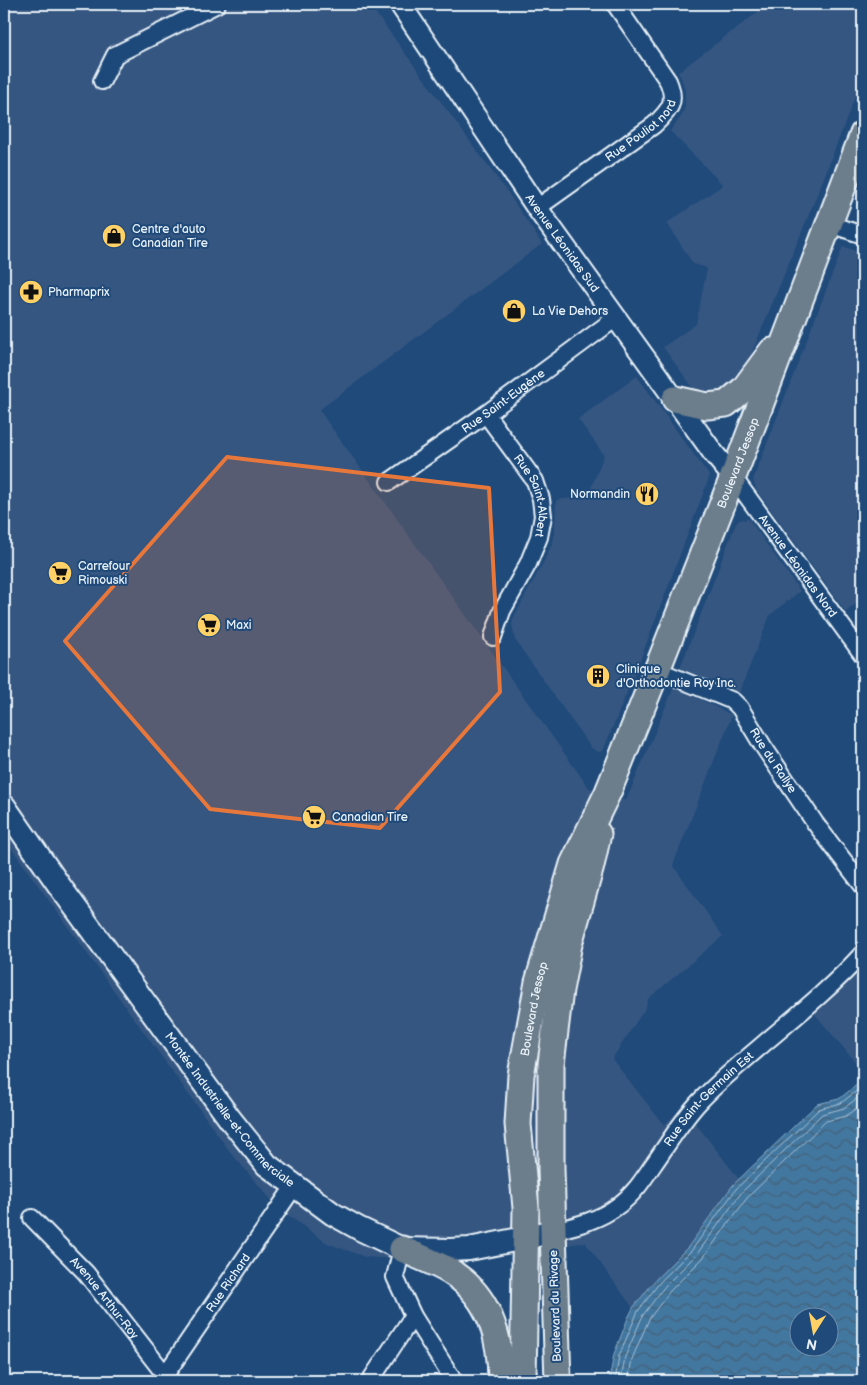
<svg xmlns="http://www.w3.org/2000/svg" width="867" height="1385" font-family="'Balsamiq Sans',sans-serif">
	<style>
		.built { fill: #365781 }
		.water { fill: url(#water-waves); stroke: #85a8c3; fill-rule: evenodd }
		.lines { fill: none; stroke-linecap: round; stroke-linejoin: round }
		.shore { stroke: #a6c0d5; stroke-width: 1 }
		.minor-casing { stroke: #e8f1f8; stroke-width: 20 }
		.tertiary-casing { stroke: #e8f1f8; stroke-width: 24 }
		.secondary-casing { stroke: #e8f1f8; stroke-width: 26 }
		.primary-casing { stroke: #e8f1f8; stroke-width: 29 }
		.minor { stroke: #1f4a7a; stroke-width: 16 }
		.tertiary { stroke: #1f4a7a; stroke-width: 20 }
		.secondary { stroke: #1f4a7a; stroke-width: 22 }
		.primary { stroke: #6c7d8b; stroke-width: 25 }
		.marked { fill: #e8773b; fill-opacity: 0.2; stroke: #e8773b; stroke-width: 4; stroke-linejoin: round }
		.labels { text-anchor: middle; stroke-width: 4; stroke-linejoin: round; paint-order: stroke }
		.street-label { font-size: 12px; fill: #e8f1f8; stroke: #1f4a7a }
		.poi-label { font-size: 12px; fill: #e8f1f8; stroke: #1f4a7a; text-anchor: start }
	</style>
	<defs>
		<pattern id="water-waves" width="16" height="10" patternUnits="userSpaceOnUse" patternTransform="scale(1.25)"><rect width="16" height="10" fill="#4377a0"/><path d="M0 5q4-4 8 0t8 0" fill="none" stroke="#446075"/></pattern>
	</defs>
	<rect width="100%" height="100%" fill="#1f4a7a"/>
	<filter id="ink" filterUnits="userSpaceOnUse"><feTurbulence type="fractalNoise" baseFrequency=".02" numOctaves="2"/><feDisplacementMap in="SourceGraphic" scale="10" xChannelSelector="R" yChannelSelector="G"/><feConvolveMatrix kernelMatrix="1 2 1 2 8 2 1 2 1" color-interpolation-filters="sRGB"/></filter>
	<g filter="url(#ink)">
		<path class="built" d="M4,4h365l139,189 34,51 -223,166 270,378 37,13 48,-114 58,28 -59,150 50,71 -75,63 -2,8 -34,52 52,66 19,-18 56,72 -6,6 -45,62 -32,32 -23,29 -48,-66 -101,17 -42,3 -77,-5 -38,-14 -48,-34 -48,-56 -227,-315z
			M763,4h100v72l-42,109 -77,187 -10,11 -9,6 -13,5h-9l-7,-2 -33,-45 33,-23 11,-56 -14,-4 -26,-41 56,-38 -53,-54 11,-14 4,-10v-17l-3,-10 -4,-8 80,-60z
			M843,246l20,8v344l-17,14 -89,-121 -4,-11z
			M637,376l71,98 1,4 -70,185 -36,88 -4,1 -8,-4 -76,-108 -3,-16 2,-7 30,-56 8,-17 3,-14 1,-30 32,-4 16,-41 -26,-36z
			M748,518l52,73 -30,24 -31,78 -59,-25 57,-147 6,-2 2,1z
			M863,966v105l-49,-58z"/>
		<path class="water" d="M863,1080v301h-254l5,-27 14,-36 5,-10 23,-29 32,-32 45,-62 84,-81 22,-5zM800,1318h30v30h-30z"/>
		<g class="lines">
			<path class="shore" d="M615,1381l4,-25 19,-45 22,-29 32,-32 44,-61 83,-80 22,-6 22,-17
				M621,1381l4,-24 18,-42 22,-29 32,-32 44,-61 81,-79 22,-6 19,-14
				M628,1381l4,-22 17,-40 21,-28 33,-33 44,-60 79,-77 20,-5 17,-13"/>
			<g class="minor-casing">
				<g id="minor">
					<path d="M102,81l13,-26 102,-51"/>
					<path id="s1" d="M537,208l117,-83c16,-15 23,-23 14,-44l-53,-77"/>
					<path d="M829,224l34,11"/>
					<path id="s2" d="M486,414l49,67 6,18 2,17 -4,21 -11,27 -26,47 -9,26"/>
					<path id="s3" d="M733,477l130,178"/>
					<path id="s4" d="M389,482l97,-68 130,-96"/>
					<path id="s5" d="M657,670l76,31 7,7 23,38 52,77 48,63"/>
					<path id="s6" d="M32,1218l54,55 84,108"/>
					<path id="s7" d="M553,1231c23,-5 47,-11 66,-26 15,-11 24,-25 34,-40 15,-21 29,-45 47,-64 21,-22 45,-41 68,-61 33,-28 66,-55 95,-87"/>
					<path d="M402,1249l-7,28 18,39 41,65"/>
					<path id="s8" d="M161,1381l134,-196"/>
					<path d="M370,1381l43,-65"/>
				</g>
			</g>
			<g class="tertiary-casing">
				<g id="tertiary">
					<path id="s9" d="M400,4l137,204 177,246 19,23"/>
				</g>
			</g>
			<g class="secondary-casing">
				<g id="secondary">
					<path id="s10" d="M4,806l57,82 169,231 37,46 66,49 27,15 42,20 48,1 19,-1 56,-11 28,-7"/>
				</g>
			</g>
			<g class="primary-casing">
				<g id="primary">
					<path d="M675,399l32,7 19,-2 18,-15 28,-38"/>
					<path d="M402,1249c15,7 38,15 52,25 37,25 47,65 47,107"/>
					<path id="s11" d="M523,1381l3,-173 -8,-84 3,-49 17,-93 35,-118 35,-72 49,-122 76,-193 130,-343"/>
					<path d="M558,1381l-7,-212v-105l9,-74 9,-46 22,-78 7,-32"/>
				</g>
			</g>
			<use href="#minor" class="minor"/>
			<use href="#tertiary" class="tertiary"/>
			<use href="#secondary" class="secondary"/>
			<use href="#primary" class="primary"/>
		</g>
	</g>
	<path class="marked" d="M227,457l262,31 11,204 -120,136 -170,-19 -145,-168z"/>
	<defs>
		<g id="shop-disc" transform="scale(1.25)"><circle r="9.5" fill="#ffd166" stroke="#1f4a7a"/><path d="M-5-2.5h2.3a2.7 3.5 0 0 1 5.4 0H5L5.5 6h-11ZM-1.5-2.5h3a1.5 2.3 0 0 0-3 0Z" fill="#111"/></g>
		<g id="pharmacy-disc" transform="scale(1.25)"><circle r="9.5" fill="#ffd166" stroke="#1f4a7a"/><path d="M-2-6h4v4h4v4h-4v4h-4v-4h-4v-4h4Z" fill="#111"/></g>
		<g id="restaurant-disc" transform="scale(1.25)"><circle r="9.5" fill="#ffd166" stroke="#1f4a7a"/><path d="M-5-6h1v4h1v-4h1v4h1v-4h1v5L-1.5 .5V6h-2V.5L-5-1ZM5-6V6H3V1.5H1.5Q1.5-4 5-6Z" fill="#111"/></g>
		<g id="supermarket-disc" transform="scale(1.25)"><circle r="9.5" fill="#ffd166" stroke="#1f4a7a"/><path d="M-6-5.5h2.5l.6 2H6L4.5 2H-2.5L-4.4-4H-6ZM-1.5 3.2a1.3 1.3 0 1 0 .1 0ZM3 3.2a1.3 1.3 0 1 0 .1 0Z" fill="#111"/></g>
		<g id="building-disc" transform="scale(1.25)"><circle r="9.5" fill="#ffd166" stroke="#1f4a7a"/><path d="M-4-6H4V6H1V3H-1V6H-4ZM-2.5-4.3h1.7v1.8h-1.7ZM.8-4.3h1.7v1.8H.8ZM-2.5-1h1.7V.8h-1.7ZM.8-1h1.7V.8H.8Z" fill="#111"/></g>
	</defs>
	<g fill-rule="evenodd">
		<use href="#shop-disc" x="114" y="236"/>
		<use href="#pharmacy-disc" x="31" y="292"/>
		<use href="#shop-disc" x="514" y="311"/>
		<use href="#restaurant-disc" x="647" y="494"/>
		<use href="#supermarket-disc" x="60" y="573"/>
		<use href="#supermarket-disc" x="209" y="625"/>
		<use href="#building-disc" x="598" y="676"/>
		<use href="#supermarket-disc" x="314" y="817"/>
	</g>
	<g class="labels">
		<g class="street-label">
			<text dy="4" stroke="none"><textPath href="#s1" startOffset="130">Rue Pouliot nord</textPath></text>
			<text dy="4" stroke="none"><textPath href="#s9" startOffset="289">Avenue Léonidas Sud</textPath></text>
			<text dy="4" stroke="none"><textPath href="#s4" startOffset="140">Rue Saint-Eugène</textPath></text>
			<text dy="4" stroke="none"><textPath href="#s11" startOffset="958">Boulevard Jessop</textPath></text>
			<text dy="4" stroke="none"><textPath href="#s2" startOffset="96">Rue Saint-Albert</textPath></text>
			<text dy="4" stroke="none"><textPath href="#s3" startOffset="110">Avenue Léonidas Nord</textPath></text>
			<text dy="4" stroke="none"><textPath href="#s5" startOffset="154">Rue du Rallye</textPath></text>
			<text dy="4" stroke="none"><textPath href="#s11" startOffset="374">Boulevard Jessop</textPath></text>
			<text dy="4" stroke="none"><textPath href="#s7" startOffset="211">Rue Saint-Germain Est</textPath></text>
			<text dy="4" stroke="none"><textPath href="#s10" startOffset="379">Montée Industrielle-et-Commerciale</textPath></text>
			<text dy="4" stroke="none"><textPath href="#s8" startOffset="119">Rue Richard</textPath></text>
			<text dy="4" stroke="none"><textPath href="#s6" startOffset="108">Avenue Arthur-Roy</textPath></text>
			<text transform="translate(555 1306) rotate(-92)" y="4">Boulevard du Rivage</text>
		</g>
		<g class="poi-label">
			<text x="132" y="233">Centre d'auto<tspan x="132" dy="14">Canadian Tire</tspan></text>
			<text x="48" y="296">Pharmaprix</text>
			<text x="532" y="315">La Vie Dehors</text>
			<text x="630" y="498" text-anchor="end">Normandin</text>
			<text x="78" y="570">Carrefour<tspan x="78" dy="14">Rimouski</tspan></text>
			<text x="226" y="629">Maxi</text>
			<text x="616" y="673">Clinique<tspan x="616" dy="14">d'Orthodontie Roy Inc.</tspan></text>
			<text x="332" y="821">Canadian Tire</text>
		</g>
	</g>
	<rect width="867" height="1385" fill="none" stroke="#1f4a7a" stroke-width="20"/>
	<rect x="10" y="10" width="847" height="1365" fill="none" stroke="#e8f1f8" stroke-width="2" filter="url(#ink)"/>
	<g transform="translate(814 1332) rotate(191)"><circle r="24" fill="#1f4a7a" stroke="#6f8dac"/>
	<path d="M0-4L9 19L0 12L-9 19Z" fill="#ffd166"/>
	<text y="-8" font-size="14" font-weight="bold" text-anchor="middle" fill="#e8f1f8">N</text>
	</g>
</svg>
